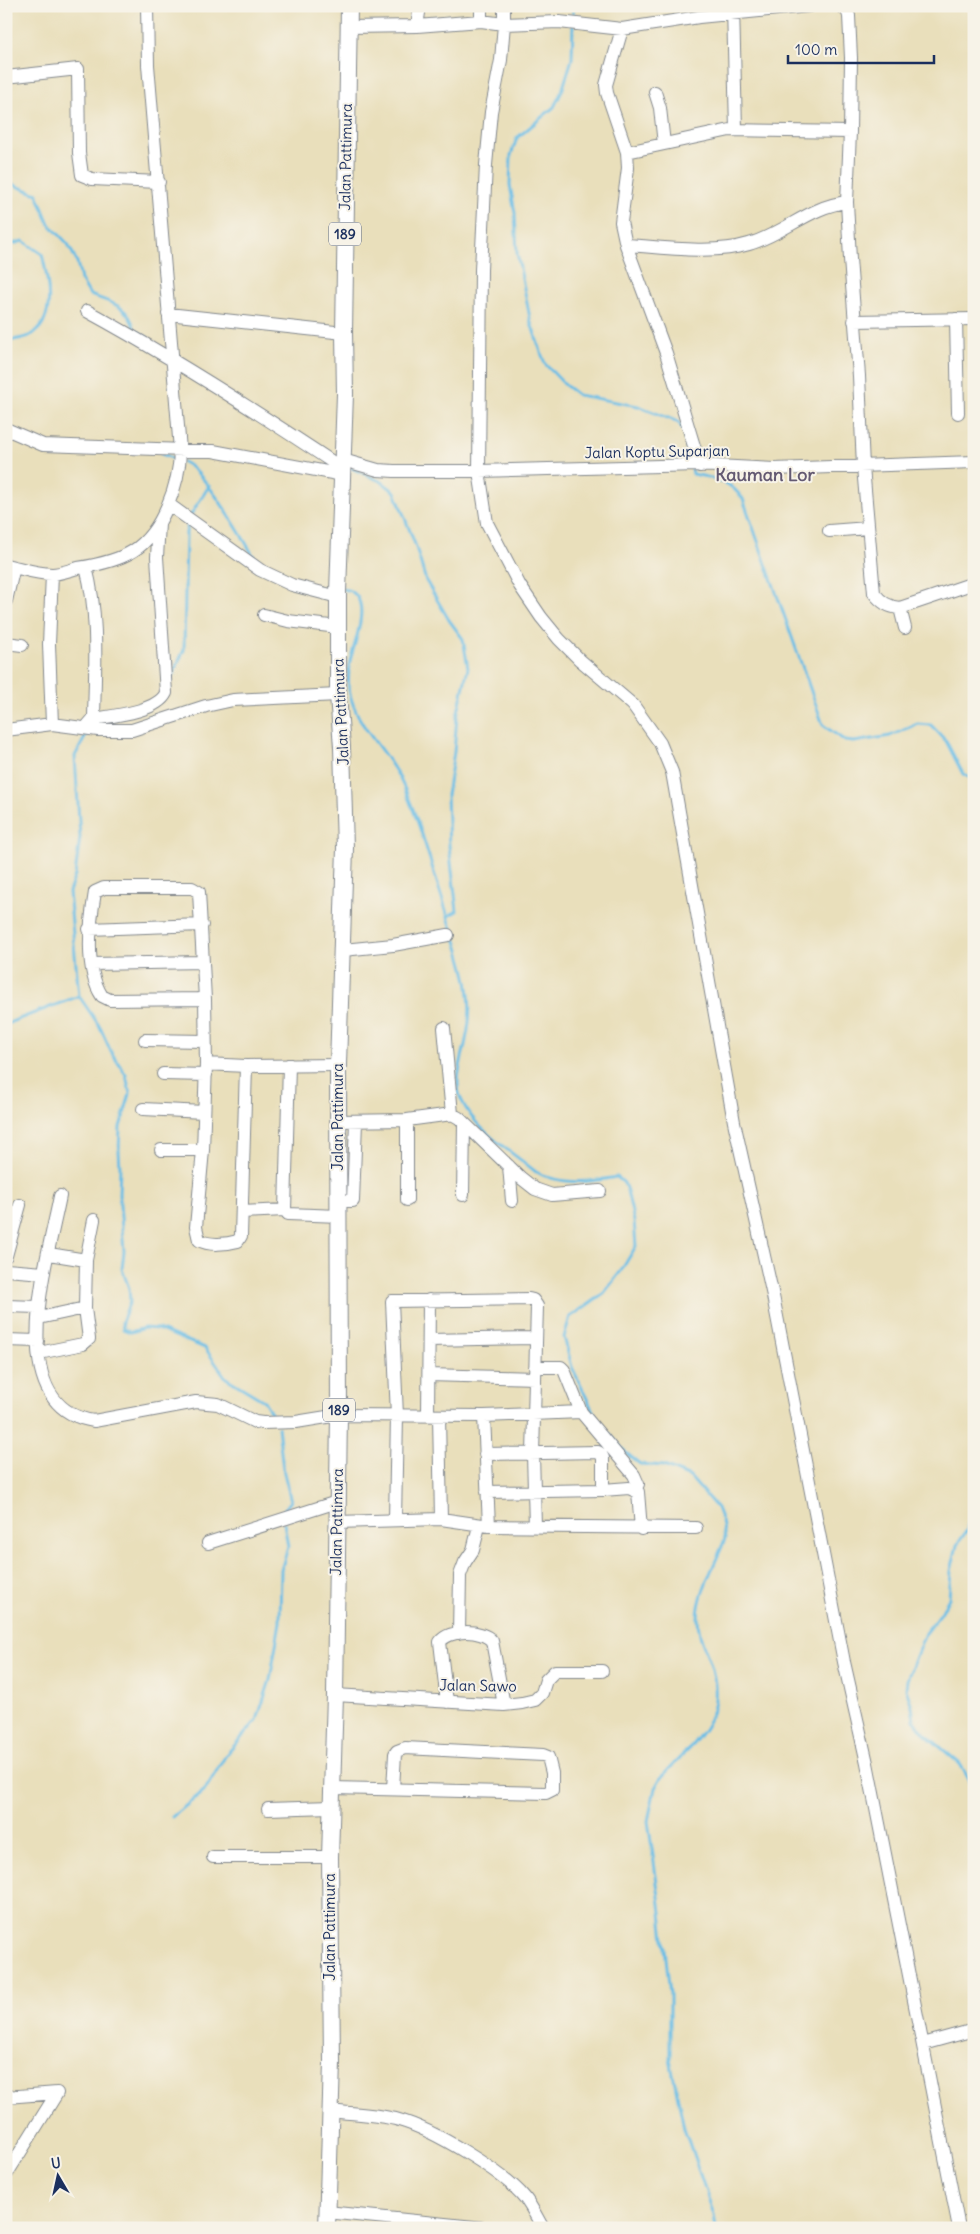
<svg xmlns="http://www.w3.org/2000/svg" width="980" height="2234" font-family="Delius,sans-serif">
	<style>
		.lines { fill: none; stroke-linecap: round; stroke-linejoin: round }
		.stream { stroke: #6abee6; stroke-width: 3 }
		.minor-casing { stroke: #82878c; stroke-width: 14 }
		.major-casing { stroke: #82878c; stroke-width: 18 }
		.minor { stroke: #fff; stroke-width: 12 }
		.major { stroke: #fff; stroke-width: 16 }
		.labels { text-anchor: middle; stroke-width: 4; stroke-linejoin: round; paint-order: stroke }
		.shield { fill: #f7f3e8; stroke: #5d6a87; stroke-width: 1 }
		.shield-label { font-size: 14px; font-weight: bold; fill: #1b2f5e }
		.street-label { font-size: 15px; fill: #1b2f5e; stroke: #f7f3e8 }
		.quarter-label { font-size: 18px; font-weight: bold; fill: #645a72; stroke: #f7f3e8 }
	</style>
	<rect width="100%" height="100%" fill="#f7f3e8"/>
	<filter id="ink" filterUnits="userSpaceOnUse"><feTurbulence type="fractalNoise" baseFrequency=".02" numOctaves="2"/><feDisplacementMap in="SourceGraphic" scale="10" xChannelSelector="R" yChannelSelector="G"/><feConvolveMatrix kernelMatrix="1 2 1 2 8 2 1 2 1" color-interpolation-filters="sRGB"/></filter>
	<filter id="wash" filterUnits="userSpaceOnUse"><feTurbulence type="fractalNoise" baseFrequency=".0096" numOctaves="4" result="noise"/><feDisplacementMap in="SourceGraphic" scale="20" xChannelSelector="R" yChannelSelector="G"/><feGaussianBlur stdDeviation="1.12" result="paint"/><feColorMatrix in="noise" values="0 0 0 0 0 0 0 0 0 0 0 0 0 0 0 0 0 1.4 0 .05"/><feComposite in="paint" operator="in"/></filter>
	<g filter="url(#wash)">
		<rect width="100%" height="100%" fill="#e9dfbb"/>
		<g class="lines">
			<path class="stream" d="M573,20v-14
				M573,26l-1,33 -10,32 -8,16 -37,31 -6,17 -1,30 5,28 2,40 14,70 14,41 20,21 13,10 60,11 40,16 6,9
				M6,182l31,12 12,30 19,20 9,18 4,18 9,15c22,8 38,10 45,35l12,8
				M6,246l17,-5 19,13c6,25 16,68 -13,82 -7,3 -16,4 -23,5
				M685,437l5,26
				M60,451l11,2h23
				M162,454l15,6
				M183,462c21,8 59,74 71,95l8,7
				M351,468l31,14 13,10 21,55 10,34 23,39 14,19 5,29 -11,48 -3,36 -7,43 2,51 8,65 -9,5
				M692,469l1,5c23,5 35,5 50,25l80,226 22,16 9,1 36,-6 27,-12 14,1 15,16 17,33 11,6
				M190,516l19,-30
				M343,589c33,4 11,54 7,72 -2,13 -3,25 1,37 9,32 35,53 49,81 19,39 30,83 44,125 8,27 20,55 24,83 3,18 2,36 -2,53 -3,17 -13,42 -5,59 14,32 49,51 75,73 26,14 53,10 81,5l7,6 3,8 7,30 2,25 -15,25 -17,22 -34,24 -6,20 8,30 26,55 28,31 14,11 24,2 26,11 27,31 5,13 3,18c-9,24 -27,53 -27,79 0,22 9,32 14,51 15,54 -22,75 -52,110l-5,9 -7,33 12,83 10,90v65l14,69 30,87 2,13
				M169,682l15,-32 2,-118 3,-10
				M79,996l21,31 11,25 15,23 4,19 -10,33 -1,24 1,16 -1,27 5,57 -2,18 7,19 1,13 -8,21 1,7 8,3 13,-4 14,1 47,19 21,30 38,23 11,18
				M6,1026l5,-4 68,-26 -10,-104 6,-17 5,-38 -5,-81 13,-24
				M278,1427l5,42 8,32 -7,9v7
				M974,1499l-7,31 -10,15 -6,26 -2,27 -8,15 -16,20 -18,47 -1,9 6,17 2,14 11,14 35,30 14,24
				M172,1817l33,-27 21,-35 31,-35 13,-40 10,-58 1,-52 7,-23 -4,-24"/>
		</g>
	</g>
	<g filter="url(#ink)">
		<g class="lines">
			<g class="minor-casing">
				<path id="minor" d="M733,6l3,124
					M809,6l-110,11 -77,12 -63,-7 -55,2 -3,36 -10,52 -5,53 -5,105 -2,201 8,52 33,63 21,31 18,22 21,21 53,45 27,38 12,29 62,350 39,174 71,366 23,101 92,465
					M481,21v-15
					M417,26l3,-20
					M348,27l69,-1 64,-5 23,3v-18
					M622,29l-16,56 1,8 20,59 1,16 -7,54 5,23 40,108 34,113
					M6,77l72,-8 1,84 3,22 10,4 67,3
					M655,92l5,16 4,36
					M850,132l-3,70 3,57 9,117 4,91 11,126c7,9 14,14 26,15l74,-25
					M627,152l103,-22 120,2 1,-74 -2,-42 -2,-6 -6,-4
					M626,245c38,2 87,10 123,-1 35,-10 61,-38 98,-42
					M87,311c88,48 172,102 256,158
					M168,314l176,19
					M956,319l2,94
					M854,321l120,-2
					M6,429l37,16 170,6 130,24
					M343,460l35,10 16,1h85l218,-6 77,4 200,-7
					M168,504l92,66 32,15 46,12
					M829,531l39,-3
					M6,565c14,3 31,9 46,9 8,0 18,-4 26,-6 19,-3 39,-7 55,-17 29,-18 47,-68 47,-101l-32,-385 -1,-59
					M86,567c13,49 9,100 8,151l-6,7
					M6,601l8,-34
					M900,608l5,20
					M264,615l24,6 50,6
					M6,643l16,2
					M93,719c19,-3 64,-7 73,-26l-9,-136 2,-33
					M52,724l-3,-80 3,-70
					M6,730l46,-6 46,6h34l74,-24 27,-6 105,-5
					M89,929l113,-4
					M343,950l50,-5 55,-10
					M92,964l111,-2
					M205,999l-95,1 -8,-4c-18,-27 -12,-74 -7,-104l9,-4h88l7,4 6,107 1,65 40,2 92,-1
					M444,1028l8,86
					M145,1040l60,1
					M206,1064l-3,86 -7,77 3,13c10,6 28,4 39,1l3,-5 5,-170
					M163,1074l43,1
					M143,1109l61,3
					M338,1121l69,-1 45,-6 7,4 62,60 14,11 17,6 48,-4
					M161,1150h42
					M509,1166l3,35
					M463,1195l1,-72
					M60,1196c-11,59 -60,211 34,225l102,-19 22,2 37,18 8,1 33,-1 43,-7 145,1 97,-4
					M407,1200v-80
					M339,1201h14l3,-79
					M285,1210l3,4 51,2
					M242,1212l43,-2 4,-145
					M6,1256l14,-51
					M86,1260l8,-40
					M6,1270l38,3
					M6,1306l32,1
					M39,1318l46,-10
					M6,1340l32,1
					M429,1340l106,-2
					M39,1353l44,-9 6,-5 -4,-31 1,-48 -37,-6
					M535,1367h26l3,3 17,42 53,63 4,9 -3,6
					M429,1375l106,3
					M428,1415l1,-115
					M439,1416l2,103
					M484,1416l5,110
					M485,1454l113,-2 3,2 2,4v32
					M487,1492l116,-2 26,-2 9,4 3,37
					M395,1520l2,-104 -5,-115 137,-2 4,1 4,6 -4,148 2,72
					M337,1522l104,-3 48,7 207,2
					M208,1543l129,-41
					M459,1633l1,-58 5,-13 8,-12 6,-24
					M335,1695l169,10 18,-2 13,-3 7,-7 4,-13 9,-9h47
					M447,1702l-7,-60c9,-13 42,-13 52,-1l12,64
					M332,1788l214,5 6,-3v-17l-4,-16 -5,-2 -138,-7 -8,3 -2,3 -2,35
					M268,1809l63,-2
					M213,1857h117
					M923,2044l51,-14
					M6,2097l51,-4 -51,82
					M330,2111c23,3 47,3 69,9 33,9 105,52 126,78 7,9 12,20 18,30
					M327,2212l157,16"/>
			</g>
			<g class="major-casing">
				<path id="major" d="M327,2228l5,-166 -2,-205 5,-162 4,-280 -1,-350 7,-217 -3,-101 -4,-52v-103l7,-198 -1,-61 5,-327"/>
			</g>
			<use href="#minor" class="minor"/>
			<use href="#major" class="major"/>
		</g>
	</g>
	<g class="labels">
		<g class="shield">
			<rect x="329" y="222.5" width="32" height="23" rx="4"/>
			<rect x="323" y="1398.5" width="32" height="23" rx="4"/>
		</g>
		<g class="shield-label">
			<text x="345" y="239">189</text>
			<text x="339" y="1415">189</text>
		</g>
		<g class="street-label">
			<text transform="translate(346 157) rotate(-89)" y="5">Jalan Pattimura</text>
			<text transform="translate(657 452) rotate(-1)" y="5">Jalan Koptu Suparjan</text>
			<text transform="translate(341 712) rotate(-93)" y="5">Jalan Pattimura</text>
			<text transform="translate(338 1117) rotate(-90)" y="5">Jalan Pattimura</text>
			<text transform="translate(337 1522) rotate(-89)" y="5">Jalan Pattimura</text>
			<text transform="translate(478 1686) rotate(1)" y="5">Jalan Sawo</text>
			<text transform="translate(330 1927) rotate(-90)" y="5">Jalan Pattimura</text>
		</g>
		<g class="quarter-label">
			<text x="765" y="481">Kauman Lor</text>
		</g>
	</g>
	<rect width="980" height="2234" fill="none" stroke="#f7f3e8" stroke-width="25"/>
	<g transform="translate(58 2176) rotate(351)" stroke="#f7f3e8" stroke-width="4" paint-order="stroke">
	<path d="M0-4L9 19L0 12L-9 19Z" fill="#1b2f5e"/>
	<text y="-8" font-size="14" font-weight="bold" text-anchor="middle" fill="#1b2f5e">U</text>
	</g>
	<path d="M788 55v8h146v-8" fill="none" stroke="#1b2f5e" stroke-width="2.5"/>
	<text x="795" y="55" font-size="15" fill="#1b2f5e" stroke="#f7f3e8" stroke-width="4" paint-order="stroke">100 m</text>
</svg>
